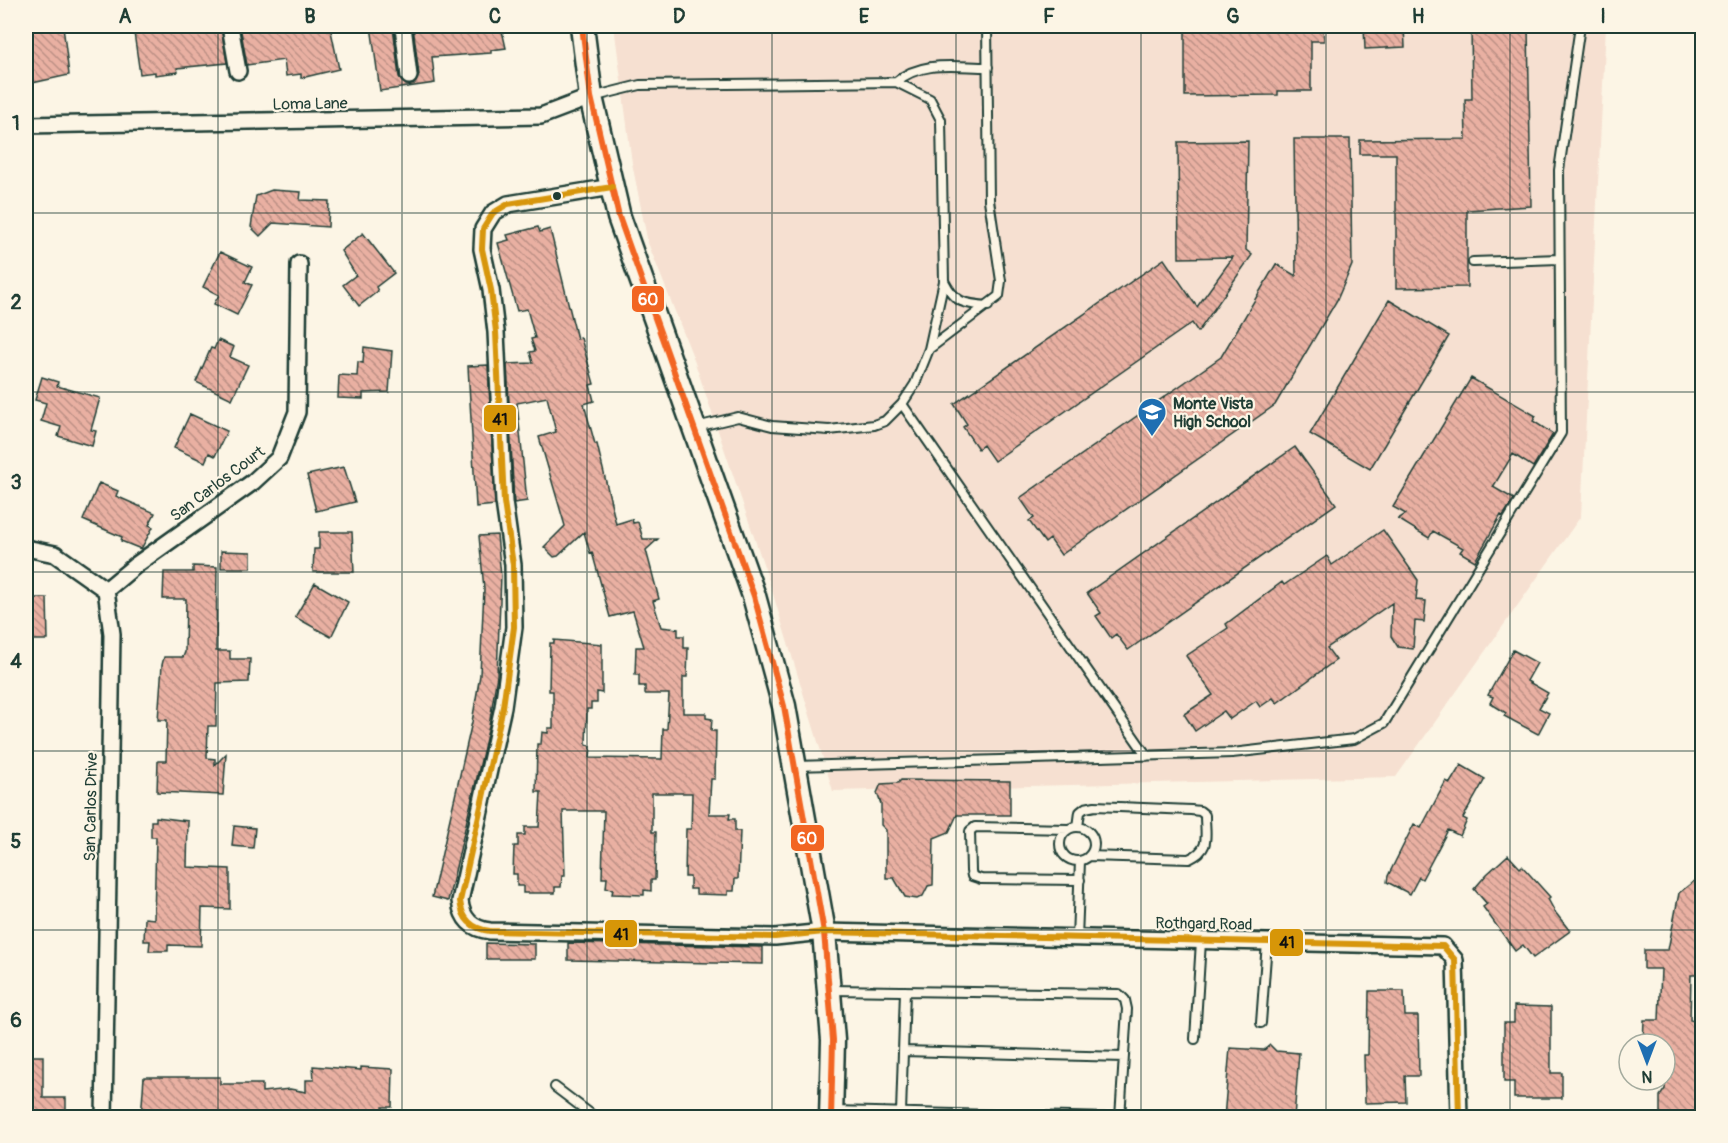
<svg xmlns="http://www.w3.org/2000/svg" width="1728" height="1143" font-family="Pangolin,sans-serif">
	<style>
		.built { fill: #f6e0d1 }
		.building { fill: url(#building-back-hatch); stroke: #1f3d34; stroke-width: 1.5 }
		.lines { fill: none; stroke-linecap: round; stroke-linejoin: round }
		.service-casing { stroke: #1f3d34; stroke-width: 12 }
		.minor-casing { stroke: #1f3d34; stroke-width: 20 }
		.secondary-casing { stroke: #1f3d34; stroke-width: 27 }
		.service { stroke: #fcf5e5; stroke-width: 8 }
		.minor { stroke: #fcf5e5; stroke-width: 15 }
		.secondary { stroke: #fcf5e5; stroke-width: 22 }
		.bus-1-casing { stroke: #fcf5e5; stroke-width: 10 }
		.bus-2-casing { stroke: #fcf5e5; stroke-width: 10 }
		.bus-1 { stroke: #f26522; stroke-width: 6 }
		.bus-2 { stroke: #d79608; stroke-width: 6 }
		.grid { fill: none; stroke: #1f3d34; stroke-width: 1.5; stroke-opacity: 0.55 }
		.bus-dot { fill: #1f3d34; stroke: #fcf5e5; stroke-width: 2 }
		.labels { text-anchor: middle; stroke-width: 4.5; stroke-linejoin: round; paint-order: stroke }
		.street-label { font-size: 16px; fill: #1f3d34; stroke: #fcf5e5 }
		.poi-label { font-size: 16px; font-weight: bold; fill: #1f3d34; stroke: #fcf5e5; text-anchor: start }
		.line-badge { stroke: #fcf5e5; stroke-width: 2 }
		.badge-label { font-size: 16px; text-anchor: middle; font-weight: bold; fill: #fff }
		.pale-badge-label { font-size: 16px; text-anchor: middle; font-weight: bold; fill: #111 }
		.neatline { fill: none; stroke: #1f3d34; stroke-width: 2 }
		.grid-label { font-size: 20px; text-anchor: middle; font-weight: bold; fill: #1f3d34 }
	</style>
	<defs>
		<pattern id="building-back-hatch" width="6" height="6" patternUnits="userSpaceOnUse" patternTransform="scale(1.5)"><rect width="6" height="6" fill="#e9b0a2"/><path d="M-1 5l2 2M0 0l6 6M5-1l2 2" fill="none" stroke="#bc9085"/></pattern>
	</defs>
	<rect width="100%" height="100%" fill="#fcf5e5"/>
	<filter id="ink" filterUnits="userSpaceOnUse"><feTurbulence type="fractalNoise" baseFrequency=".0167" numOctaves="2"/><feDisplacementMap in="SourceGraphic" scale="12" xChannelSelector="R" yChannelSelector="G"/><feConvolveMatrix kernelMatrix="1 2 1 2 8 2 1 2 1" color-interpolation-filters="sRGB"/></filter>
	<g filter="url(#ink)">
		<path class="built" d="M614,26h992l-25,490 -185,261 -563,14 -64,-210 -76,-224 -45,-114 -16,-80z"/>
		<path class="building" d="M26,26h37l6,49 -37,8 -1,-3h-5z
			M133,26h88l6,37 -50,5 1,4 -23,3v-3l-15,2z
			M240,26h90l9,43 -38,9v-4l-15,2 -2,-16 -37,5z
			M371,26h22l6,51 7,8 8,-1 5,-9 -6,-49h88l5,22 -15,2v3l-59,4 3,26 -55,8z
			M1185,26h138l1,15h-13v50h-33v4l-93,1z
			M1364,26h40l1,21 -40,2z
			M1471,26h57l3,180 -64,4v77l-71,1v-134h-36v-14l106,-1 -1,-40h7z
			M1294,139h56l2,126 -15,35 -62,105 -214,150 -11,-16 -5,4 -16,-22 5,-3 -14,-20 201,-141 55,-93 20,12z
			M1248,141l-2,109 6,5 -54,77 -6,-9 -198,138 -11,-16 -5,4 -15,-22 4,-3 -13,-20 210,-145 33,48 36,-50 -54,1 -1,-116z
			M272,190l29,2 -1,8 29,1 -1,26 -55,-4 -13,13 -9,-9 5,-31z
			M538,227l2,5 10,-3 27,110 4,-1 13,46 -4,1 4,16 -10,3 11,40h2l19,80 16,-5 1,4 5,-1 5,17h15l-12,11 13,49 -6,2 8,26 17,2v7h6v12h4l-1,29h-4v36h23v5l6,1 -1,12h5l-1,48h-4l-2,35h21l-1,5h6v12h5l-2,48h-3l-1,12h-6v4l-32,-1v-5h-6v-12h-5l1,-48h5l1,-36h-40v39h4l-1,48h-4v11l-7,-1v5l-32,-1 1,-5 -7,-1 1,-10h-5l2,-67h-41l2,65h-3l-1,11h-6v6h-32v-7h-6v-12h-4l1,-28h4v-11h7v-8h14l2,-35h-5l1,-48h4l1,-12 6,1v-5h5v-37h-4l1,-48h4v-3l48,4v49l-5,-1v11h-6v6h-4l-1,36 5,1 -1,12 72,1 1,-30h4l2,-35h-24v-8h-6v-11h-4l1,-28h8l-11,-36 -23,6 -18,-65 -2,1 -6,-21 -26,24 -4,1 -10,-10 21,-21 -26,-89 17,-5 -9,-35 -30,6 10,98 -13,2 -7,-139 26,-1 -3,-11 5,-1 -4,-12 4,-1 -8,-29 -10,2 -19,-68 11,-3 -2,-5z
			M363,233l31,40 -18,14 2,4 -19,15 -16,-21 13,-10 -15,-24z
			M220,252l32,15 -7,15 7,3 -15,30 -23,-11 5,-9 -16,-8z
			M1389,300l60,36 -79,133 -60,-35z
			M218,340l16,7 -4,10 18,8 -16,34 -36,-17 15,-34 3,1z
			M364,347l28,4 -3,41 -26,1v6l-25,-1 1,-23 18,1 1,-14 5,1z
			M488,365l7,140 -19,2 -8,-141z
			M42,377l16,5 -1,4 43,12 -9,32 5,1 -4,15 -34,-10 3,-9 -20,-6 5,-18 -11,-3z
			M1471,378l65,38 -3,5 20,13 -20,33 -20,-13 -20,33 21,12 -11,17 -2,-1 -26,46 -15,-9 3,-4 -30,-17 -4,7 -31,-19 8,-5 -13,-7z
			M190,414l37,17 -12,25 -6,-3 -4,9 -31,-14z
			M1295,447l41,57 -208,146 -12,-16 -5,4 -15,-22 5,-3 -14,-20z
			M344,467l11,35 -39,9 -9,-36z
			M99,483l19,8 -2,5 39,17 -6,12 4,2 -12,22 -20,-8 1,-4 -39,-17z
			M1383,530l35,50 -2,20 10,1 -2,21 -9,-1 -2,28 -15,-2 -7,-11 1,-33 -65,45 9,12 -59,43 -4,-5 -13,9 -4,-6 -26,18 -6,-8 -29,20 -11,-17 29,-19 -27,-39 42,-28 -2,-4 56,-42 2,3 43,-29 5,9z
			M319,532h33l2,40h-41l1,-23h5z
			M497,535l4,41 -4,99 -8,51 -41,175 -16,-4 40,-175 8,-47 4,-86 -5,-53z
			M221,551l30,1v16h-30z
			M193,566l24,1 -1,84h14v8h20l-1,23 -32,1 -1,43h-8l-1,32 8,1v6l11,-11 -3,41 -66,-3 1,-31h8l1,-41h-9l4,-55 2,-8h19l2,-5 1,-53h-23l1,-27h29z
			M315,583l33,19 -17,35 -36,-20z
			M26,598h21l1,42h-19v-15h-3z
			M1513,650l24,13 -10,18 21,12 -9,15 10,5 -11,21 -34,-18 2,-3 -16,-10 3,-6 -5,-2z
			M1461,765l24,14 -22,39 4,2 -7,16 -12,-6 -26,49 -3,-2 -9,17 -23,-12 1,-6 26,-52 7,4 25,-47 4,2z
			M901,780l109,1v34h-53l-8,17 -15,6 -1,47 -5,1 -5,10 -6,3 -12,-2 -11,-19h-8v-48l-5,-5v-21l-4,-11 4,-9 17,-1z
			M156,817l32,4 -1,46 43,2v40l-28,-1 -1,38 -33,-1v6h-19l1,-10h-6l1,-23 9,1 2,-82h-5v-16h5z
			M234,826l21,2 -2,20 -21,-2z
			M1508,855l12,13 2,-2 28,31 -2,2 7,13 15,19 -37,27 -10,-13 -8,6 -32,-44 4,-3 -13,-15 13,-15z
			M1702,875v100h-11l-1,45 12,3v50h-3l-1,45h-38v-22l5,-7v-45h-22l1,-24h15l2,-51h-17v-19h24l11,-57z
			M486,943l49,1v15h-49z
			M568,943l195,4v17l-195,-4z
			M1369,991h35l1,25h13l1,60h-14l1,26 -41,1 -1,-48h4z
			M1514,1006l37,1v66h11v25h-48v-16h-10v-59h10z
			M1270,1045l6,6 23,2 -5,65h-70l6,-70 34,2z
			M26,1056h17v42h23v20h-40z
			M313,1066l48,4v-3l32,2 -1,38h-9l-1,11h-241l3,-41h76v7h42v8l28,-3 16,3v-12h8z"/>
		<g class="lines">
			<g class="service-casing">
				<path id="service" d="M896,82c25,-22 60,-15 92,-15
					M592,97l48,-12 256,-3 34,17 11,21 3,161 -15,68 -14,35 -13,20 -17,17 -11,4 -45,5 -57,-4 -34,-9 -42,10
					M1473,262l86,-3
					M944,281c11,22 20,23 44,25
					M929,349l70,-53 2,-15 -12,-81 -2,-174
					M902,404l245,352
					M796,766l436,-13 122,-14 30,-16 177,-290 -2,-263 21,-144
					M1078,827l2,-15 5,-4 10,-2 96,4 9,1 5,4c0,22 6,34 -16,44l-100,-3
					M1060 844a17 17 0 1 1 34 0a17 17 0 1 1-34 0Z
					M1068,829l-93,-2 -5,4 1,40 1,5 9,3 99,1
					M1077,938l3,-77
					M830,990l289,4 6,6 2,9 -7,109
					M1261,1023l6,-81
					M1195,1039l6,-98
					M903,1051l221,6
					M555,1087l41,31
					M834,1111l278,7
					M901,1113l4,-122"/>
			</g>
			<g class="minor-casing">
				<path id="minor" d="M230,26l8,45
					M403,26l6,50
					M26,125l515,-9 50,-19
					M612,187l-104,17 -15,9 -10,16 -1,20 9,41 5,42 8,170 9,63 1,62 -11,80 -43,194c2,18 12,28 30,30l285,6 49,-5 619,14 12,14 4,158
					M26,548l29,6 51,36 6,44 -8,484
					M106,590l30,-25 117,-83 26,-24 18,-46 2,-148"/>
			</g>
			<g class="secondary-casing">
				<path id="secondary" d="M582,26l9,71 28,120 135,379 30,110 40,226 9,108 -2,78"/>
			</g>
			<use href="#service" class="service"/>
			<use href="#minor" class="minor"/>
			<use href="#secondary" class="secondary"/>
			<g class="bus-1-casing">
				<path id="bus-1" d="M582,26l9,71 28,120 135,379 30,110 40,226 9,108 -2,78"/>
			</g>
			<g class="bus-2-casing">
				<path id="bus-2" d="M612,187l-104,17 -15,9 -10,16 -1,20 9,41 5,42 8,170 9,63 1,62 -11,80 -43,194c2,18 12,28 30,30l285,6 49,-5 619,14 12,14 4,158"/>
			</g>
			<use href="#bus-1" class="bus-1"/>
			<use href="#bus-2" class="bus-2"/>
		</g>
	</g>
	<path class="grid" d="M218,26v1092M402,26v1092M587,26v1092M772,26v1092M956,26v1092M1141,26v1092M1326,26v1092M1510,26v1092M26,213h1676M26,392h1676M26,572h1676M26,751h1676M26,930h1676"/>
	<defs>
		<g id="school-pin" transform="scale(1.5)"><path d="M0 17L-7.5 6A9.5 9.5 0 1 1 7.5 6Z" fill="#1f6fb2" stroke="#fcf5e5"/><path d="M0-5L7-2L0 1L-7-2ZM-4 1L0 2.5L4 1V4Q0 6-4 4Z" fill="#fff"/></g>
	</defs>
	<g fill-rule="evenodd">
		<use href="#school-pin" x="1152" y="412"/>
	</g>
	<circle class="bus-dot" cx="557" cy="196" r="5"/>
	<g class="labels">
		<g class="street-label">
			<text transform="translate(310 103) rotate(-1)" y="6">Loma Lane</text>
			<text transform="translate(217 483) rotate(-37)" y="6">San Carlos Court</text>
			<text transform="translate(90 807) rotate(-89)" y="6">San Carlos Drive</text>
			<text transform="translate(1204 923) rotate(1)" y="6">Rothgard Road</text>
		</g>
		<g class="poi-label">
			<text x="1173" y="409">Monte Vista<tspan x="1173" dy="18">High School</tspan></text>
		</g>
	</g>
	<g class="line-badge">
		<rect x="631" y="285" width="34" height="28" rx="6" fill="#f26522"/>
		<rect x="483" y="404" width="34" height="29" rx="6" fill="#d79608"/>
		<rect x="790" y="824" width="35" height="28" rx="6" fill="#f26522"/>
		<rect x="604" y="919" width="34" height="29" rx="6" fill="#d79608"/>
		<rect x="1269" y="928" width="35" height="29" rx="6" fill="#d79608"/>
	</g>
	<g class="badge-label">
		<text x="648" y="305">60</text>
		<text x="807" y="844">60</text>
	</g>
	<g class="pale-badge-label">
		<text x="500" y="425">41</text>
		<text x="621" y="940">41</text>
		<text x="1287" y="948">41</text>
	</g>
	<rect width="1728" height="1143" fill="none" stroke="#fcf5e5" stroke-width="66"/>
	<g transform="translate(1647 1062) rotate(180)"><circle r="28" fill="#fcf5e5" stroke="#a4ab9e" stroke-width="1.5"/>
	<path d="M0-4.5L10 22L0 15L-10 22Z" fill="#1f6fb2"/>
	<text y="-9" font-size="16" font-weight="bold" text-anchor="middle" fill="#1f3d34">N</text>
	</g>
	<rect x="33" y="33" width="1662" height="1077" class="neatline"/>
	<g class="grid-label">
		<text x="125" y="23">A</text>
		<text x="310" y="23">B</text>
		<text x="495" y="23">C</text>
		<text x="679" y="23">D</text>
		<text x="864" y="23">E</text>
		<text x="1049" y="23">F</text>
		<text x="1233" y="23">G</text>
		<text x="1418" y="23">H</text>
		<text x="1603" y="23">I</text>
		<text x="16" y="130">1</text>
		<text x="16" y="309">2</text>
		<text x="16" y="489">3</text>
		<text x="16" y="668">4</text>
		<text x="16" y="848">5</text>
		<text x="16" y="1027">6</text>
	</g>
</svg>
